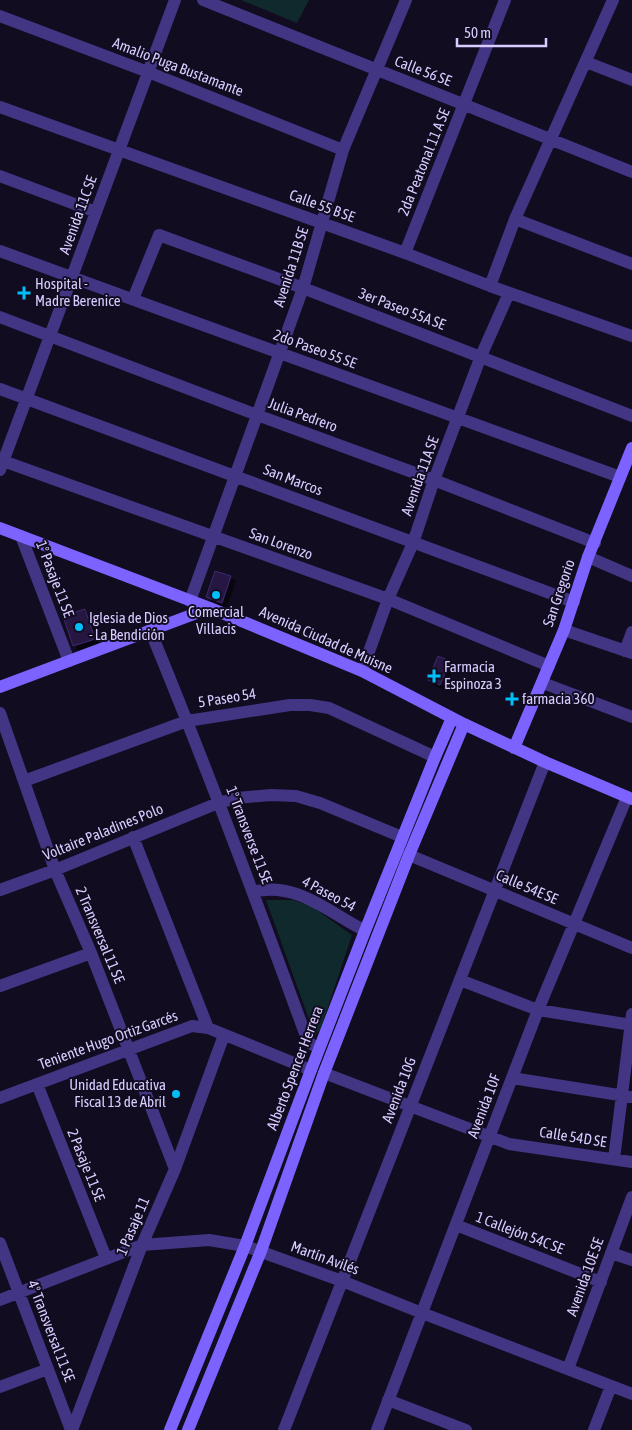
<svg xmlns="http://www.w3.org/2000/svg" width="632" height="1430" font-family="'Asap Condensed',sans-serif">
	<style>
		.green { fill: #0f292c }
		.building { fill: #261743; stroke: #402870; filter: url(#shadow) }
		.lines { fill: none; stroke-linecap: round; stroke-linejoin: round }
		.street { stroke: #423583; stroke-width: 12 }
		.secondary { stroke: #7c63ff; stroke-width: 12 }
		.poi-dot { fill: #00bef7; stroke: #120c21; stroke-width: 2 }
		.labels { text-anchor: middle; stroke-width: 4; stroke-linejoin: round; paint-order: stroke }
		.street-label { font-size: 15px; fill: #d9ccff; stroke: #120c21 }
		.poi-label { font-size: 15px; fill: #d9ccff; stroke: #120c21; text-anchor: start }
	</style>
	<defs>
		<filter id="shadow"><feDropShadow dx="4.5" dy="4.5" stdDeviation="0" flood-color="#0009"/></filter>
	</defs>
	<rect width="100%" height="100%" fill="#120c21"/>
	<path class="green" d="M241,0h68l-12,23z
		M266,900h27l18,6 41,29 -31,93 -6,8z"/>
	<path class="building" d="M215,571l16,5 -9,27 -16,-6z
		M85,609l10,30 -22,7 -10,-30z
		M438,656l12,5 -10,24 -12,-5z"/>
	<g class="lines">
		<path class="street" d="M203,0l429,172
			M0,16l148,56 195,78
			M586,62l46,18
			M0,107l405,146 85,33 142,50
			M0,176l96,36
			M515,219l117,45
			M0,251l620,226
			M405,253l100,-253
			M490,286l25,-67 98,-219
			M133,299l26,-64 144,53 329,128
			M0,317l257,98 177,65 161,63
			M0,389l574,213
			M0,460l388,139 161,67
			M0,470l175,-470
			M21,536l48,125
			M588,557l44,19
			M190,601l113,-313 40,-138 63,-150
			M150,630c56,135 107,272 157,409l4,5 8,4
			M564,630l68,23
			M625,651l7,-19
			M362,671l26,-72 25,-56 21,-63 47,-124 28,-63
			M543,683l89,34
			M0,713l55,157 36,83 84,216
			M24,781l163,-60 103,-16h20l19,3 106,49
			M133,837l75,191
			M409,855l223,93
			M0,890l55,-20 163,-67 19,-5 34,-3 25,1 24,7 82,34
			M253,892c41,-11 73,18 107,36
			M460,980l78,30 94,15
			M0,986l91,-33
			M324,1073l185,71 123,18
			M512,1078l120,19
			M37,1084l69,174
			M0,1098l192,-72 16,2 103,42
			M614,1159l18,-145
			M456,1225l145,57
			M0,1243l71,187
			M611,1253l21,7
			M0,1300l142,-55 67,-5 36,6 97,35 80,32 210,81
			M568,1369l64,-172
			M0,1387l48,-18
			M388,1400l78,30
			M72,1430l70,-185 33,-76 49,-134
			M284,1430l261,-668
			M377,1430l161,-420 89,-213
			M594,1430l17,-44"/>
		<path class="secondary" d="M0,528l210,80 152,63 102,53 81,38 87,37
			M0,687l210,-79
			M514,748l50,-118 24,-73 44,-109
			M170,1430l75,-184 66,-176 54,-139 70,-174 17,-39
			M188,1430l73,-179 63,-178 85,-218 55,-131"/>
	</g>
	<g class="poi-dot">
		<path d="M21.5 285.5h5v5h5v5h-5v5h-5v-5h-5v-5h5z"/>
		<circle cx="216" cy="595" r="5"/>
		<circle cx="79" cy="627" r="5"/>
		<path d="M431.5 668.5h5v5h5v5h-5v5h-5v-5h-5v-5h5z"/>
		<path d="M509.5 691.5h5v5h5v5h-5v5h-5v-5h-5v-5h5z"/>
		<circle cx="176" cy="1094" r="5"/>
	</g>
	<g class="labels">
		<g class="street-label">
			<text transform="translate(178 67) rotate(21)" y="5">Amalio Puga Bustamante</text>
			<text transform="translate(423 71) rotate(21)" y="5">Calle 56 SE</text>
			<text transform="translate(424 162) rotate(-68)" y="5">2da Peatonal 11 A SE</text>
			<text transform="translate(322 206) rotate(20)" y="5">Calle 55 B SE</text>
			<text transform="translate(78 215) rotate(-70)" y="5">Avenida 11C SE</text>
			<text transform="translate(291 267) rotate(-72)" y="5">Avenida 11B SE</text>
			<text transform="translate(402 309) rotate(21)" y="5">3er Paseo 55A SE</text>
			<text transform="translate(315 349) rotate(20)" y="5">2do Paseo 55 SE</text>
			<text transform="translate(303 415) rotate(20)" y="5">Julia Pedrero</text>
			<text transform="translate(420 476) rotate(-70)" y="5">Avenida 11A SE</text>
			<text transform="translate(293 480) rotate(21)" y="5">San Marcos</text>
			<text transform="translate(281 544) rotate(20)" y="5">San Lorenzo</text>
			<text transform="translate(55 579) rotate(69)" y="5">1° Pasaje 11 SE</text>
			<text transform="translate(559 593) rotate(-71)" y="5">San Gregorio</text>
			<text transform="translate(326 640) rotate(24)" y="5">Avenida Ciudad de Muisne</text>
			<text transform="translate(227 698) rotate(-9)" y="5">5 Paseo 54</text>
			<text transform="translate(103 832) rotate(-22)" y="5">Voltaire Paladines Polo</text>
			<text transform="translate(249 835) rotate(69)" y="5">1° Transverse 11 SE</text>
			<text transform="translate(527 887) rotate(23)" y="5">Calle 54E SE</text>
			<text transform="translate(329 894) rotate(28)" y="5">4 Paseo 54</text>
			<text transform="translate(100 935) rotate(67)" y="5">2 Transversal 11 SE</text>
			<text transform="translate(108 1040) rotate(-20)" y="5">Teniente Hugo Ortiz Garcés</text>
			<text transform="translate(295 1068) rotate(-69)" y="5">Alberto Spencer Herrera</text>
			<text transform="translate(399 1090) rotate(-69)" y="5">Avenida 10G</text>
			<text transform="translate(484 1106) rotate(-69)" y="5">Avenida 10F</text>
			<text transform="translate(573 1137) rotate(9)" y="5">Calle 54D SE</text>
			<text transform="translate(86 1165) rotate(68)" y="5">2 Pasaje 11 SE</text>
			<text transform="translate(133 1226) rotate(-67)" y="5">1 Pasaje 11</text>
			<text transform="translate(520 1233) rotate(21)" y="5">1 Callejón 54C SE</text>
			<text transform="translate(325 1258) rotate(20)" y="5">Martín Avilés</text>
			<text transform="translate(585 1277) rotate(-70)" y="5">Avenida 10E SE</text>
			<text transform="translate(51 1331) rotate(69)" y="5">4° Transversal 11 SE</text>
		</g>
		<g class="poi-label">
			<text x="35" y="289">Hospital -<tspan x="35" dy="17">Madre Berenice</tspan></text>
			<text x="216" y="617" text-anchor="middle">Comercial<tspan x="216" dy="17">Villacis</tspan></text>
			<text x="89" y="623">Iglesia de Dios<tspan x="89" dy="17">- La Bendición</tspan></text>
			<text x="444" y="672">Farmacia<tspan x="444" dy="17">Espinoza 3</tspan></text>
			<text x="522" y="704">farmacia 360</text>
			<text x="166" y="1090" text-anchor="end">Unidad Educativa<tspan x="166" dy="17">Fiscal 13 de Abril</tspan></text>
		</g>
	</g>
	<path d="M457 38v8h89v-8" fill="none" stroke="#d9ccff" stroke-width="2.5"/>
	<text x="464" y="38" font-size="15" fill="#d9ccff" stroke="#120c21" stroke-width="4" paint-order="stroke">50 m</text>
</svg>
